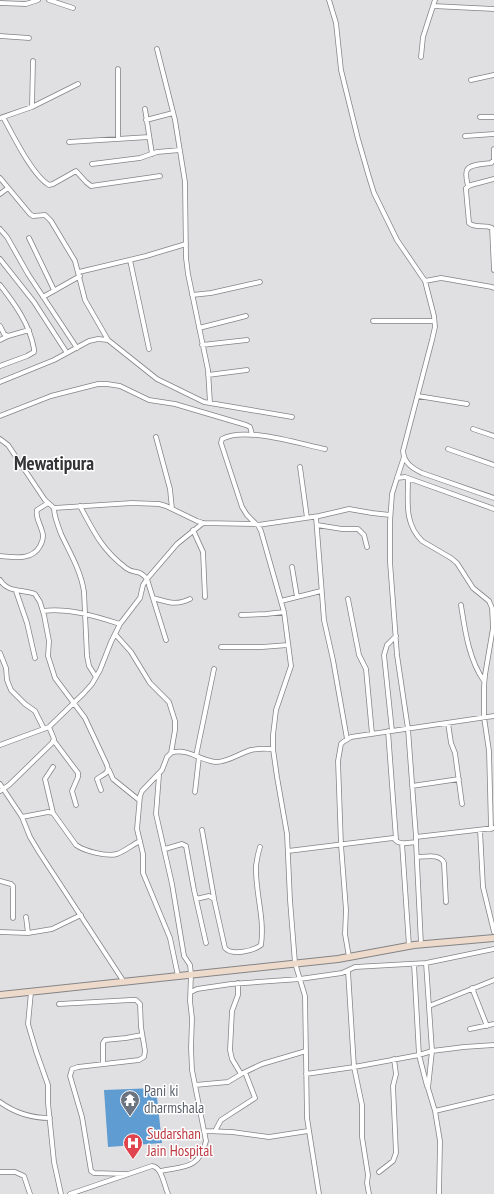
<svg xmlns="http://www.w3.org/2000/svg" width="494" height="1194" font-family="'PT Sans Narrow',sans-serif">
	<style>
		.water { fill: #5f9cd2 }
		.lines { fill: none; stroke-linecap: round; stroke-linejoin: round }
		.street-casing { stroke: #848487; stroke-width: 5.5 }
		.secondary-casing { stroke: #848487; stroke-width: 8 }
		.street { stroke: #fff; stroke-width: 4 }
		.secondary { stroke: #eddaca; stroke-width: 6 }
		.labels { text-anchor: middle; stroke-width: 3; stroke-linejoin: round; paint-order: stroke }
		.worship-label { font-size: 15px; fill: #5b616d; stroke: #fff; text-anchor: start }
		.health-label { font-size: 15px; fill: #be3a42; stroke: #fff; text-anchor: start }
		.district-label { font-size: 19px; font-weight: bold; fill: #343436; stroke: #fff }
	</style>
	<rect width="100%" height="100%" fill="#e0e0e3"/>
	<path class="water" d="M156,1088l6,55 -54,4 -4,-57z"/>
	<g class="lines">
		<g class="street-casing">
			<path id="street" d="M49,0l24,8
				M329,0l7,23 5,47 17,69 11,38 5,16 23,47 28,41 9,35 1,11 -3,13 -29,111c1,12 9,17 19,22l72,25
				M0,3l26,1 12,-4
				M433,6l61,3
				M0,36l29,2
				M157,49l18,71 10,62 1,76 2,16 20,96 2,33
				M421,57l2,-20 12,-37
				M471,80l23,-5
				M32,107l1,-46
				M145,109l7,45
				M3,117c10,18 29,58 46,68l4,-1 23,-13 10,11 5,4 69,-10
				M480,117h14
				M0,118l32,-11 46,-23
				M146,120l27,-7
				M465,136l29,-2
				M118,138v-69
				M69,142l80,-5
				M92,164l48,-6 17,-6 23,-2
				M0,178l30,36 3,2 12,-1 6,6 24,40 10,39 23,40
				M494,179l-23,6 -5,3v2l3,33c6,6 16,1 23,5l2,42
				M468,186c-1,-4 -3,-12 -1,-16 3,-6 18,-6 24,-7l3,-3v-11
				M0,194l8,-6
				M0,229l7,8 21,37 49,74
				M29,238l25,52
				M0,259l34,43 33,51
				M130,260l19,89
				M79,272l67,-16 40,-12
				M425,281l16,-3 6,1 45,8 2,1
				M0,285c15,19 30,40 34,64v3l-7,4 -27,10
				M192,295l19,-2 49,-11
				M43,297l37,-21
				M373,321h61
				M0,326l4,8 4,2 21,-6
				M199,328l47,-12
				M0,340l8,-4
				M202,345l45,-5
				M208,375l39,-5
				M0,382l54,-22 35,-19 9,-2 10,1 49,39 47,23 88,15
				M418,396l49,8
				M0,416l51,-20 47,-12h9l13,2 29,14 26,4 71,21 4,2 2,7
				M473,429l21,7
				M156,437l14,52 2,20
				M0,439l8,6 37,55 9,8 78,-5 27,1 7,2 31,15 6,2 52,1 3,1 3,6 23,81 7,54 -15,44 -3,25v14l4,28 10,57 3,66 5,63 10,33 2,122 12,76
				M448,449l46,16
				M300,467l7,51
				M397,478l7,-21
				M408,479c0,23 -4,44 14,62l29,17 6,5 16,25 16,13 3,7 1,20 -8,47 -1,12v30l5,34 2,78
				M80,506c14,26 22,44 46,62 9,7 12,0 21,11l19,61
				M54,508c0,9 4,17 7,26 9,19 20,37 23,58l3,64 2,10 7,11
				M316,517l8,103 9,40 14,79
				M255,523l-8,-8 -5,-8 -21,-64 1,-4c22,-13 78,5 103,10
				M258,525l61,-9 30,-7 23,4 18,2
				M317,525l25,4h16l6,6 3,12
				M193,530l10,22 2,45
				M0,556c14,1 32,5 40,-10 3,-5 4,-10 2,-15 -2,-8 -7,-14 -5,-21l11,-7
				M292,567l5,30
				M0,580c8,13 22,9 35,14l5,8 4,13 5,26 -1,15 7,22 30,40 22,47c3,10 -5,9 -10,14l4,11
				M16,591l11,32 8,35
				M153,598c15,4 22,8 37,1
				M348,599l11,56 7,14 6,65
				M281,601l40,-10
				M461,605c4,26 8,55 23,76
				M43,611c27,-3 52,5 77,13
				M241,615l25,-1 18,-2
				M115,634l16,18 19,31 19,19 6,19v9l-4,23 -4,4 -5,13 -20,21 -2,5 -3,33 6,25v19l27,65 8,38
				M221,647h41l26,-2
				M0,653l6,15 1,12 4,10 14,14 10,7 9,18
				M448,723l3,20 4,10 7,51
				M388,731l8,108
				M392,731l-8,-76 3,-10 9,-9
				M54,741l24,32v4l-6,14 4,14
				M0,745l49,-18 35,-34 8,-9 8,-14 11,-28 9,-18 20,-26 3,-13 4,-6 30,-35 26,-21
				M171,753c15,-6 30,8 45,9 12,0 24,-9 35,-12 8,-2 15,-1 22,-1
				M196,756l18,-87
				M53,767l-8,12 8,34
				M109,770l4,9 26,21
				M159,775l-3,39 16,70 12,72 6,9 1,9 -1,27 2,17 -1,30 1,22 14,71c-7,28 -21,25 -45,30
				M0,784l22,33 8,20 9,15 85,130
				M412,786l47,-7
				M0,791l9,-6 43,-42 2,-4 -5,-12
				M195,792l4,-35
				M22,817l26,-5 5,1 23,32c8,6 31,12 41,9 8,-3 15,-9 23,-13
				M202,830l12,68
				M480,830l3,57 11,45
				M416,837l-8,-108 -11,-74 -7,-93v-40l2,-28 5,-16 8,-1 89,32
				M416,842l5,102
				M402,843l7,103
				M165,849l17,-5 4,2 8,44 12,53
				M288,851l105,-13c2,1 3,3 5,4 5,3 14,0 18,0v-5l78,-9
				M417,857c9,0 23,-4 27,6l2,39
				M0,881l11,3 2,2v32
				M196,899l13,-3 5,3 11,49c7,8 28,3 36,-3 4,-27 -6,-53 -5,-79 1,-7 2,-13 4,-19
				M26,917l2,16
				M0,932l28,1 24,-4 29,-14
				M349,957l-4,-23 1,-24 -5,-65 -3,-84 3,-17 2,-2 8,-5 143,-21
				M414,964l5,91 8,31
				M348,971l6,96 8,38v32l6,38 -1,8 2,11
				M238,983v12l-6,16 -2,39 2,9 9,15
				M472,988l15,38
				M31,992l-3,32 8,27 12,34v18l6,59 7,32
				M191,992l6,-3 34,-5 69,-5 42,-6 13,-6 71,-4
				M59,1004l72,-4h5l4,4 1,23 4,24 -1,6 -5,3 -61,7 -6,2 -2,7 12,41 9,54 3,2 32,1
				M429,1006l65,-26
				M470,1029l24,-5
				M103,1064v-21l2,-3 21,-2 16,-3
				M306,1074l48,-7 65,-12 13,-4 32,-4 30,-2
				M195,1085l33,-3 15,-9 19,-9 44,-13
				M0,1102c15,11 31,16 50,16
				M435,1111l59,-14
				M205,1131l27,1 37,5 39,-6
				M215,1131l6,-11 34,-22 -10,-26
				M0,1172h15l9,4 6,18
				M379,1172l14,-11 3,-8 -3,-67 3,-12 -2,-15
				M70,1194l82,-28c10,1 12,19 16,28
				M439,1194l1,-53 -5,-30 -7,-23 4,-37 -6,-88 68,-14"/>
		</g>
		<g class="secondary-casing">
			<path id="secondary" d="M0,995l338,-36 76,-14 80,-7"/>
		</g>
		<use href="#street" class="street"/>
		<use href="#secondary" class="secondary"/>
	</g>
	<defs>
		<g id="temple-pin" transform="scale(1)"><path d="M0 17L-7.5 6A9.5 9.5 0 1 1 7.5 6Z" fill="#6b7280" stroke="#fff"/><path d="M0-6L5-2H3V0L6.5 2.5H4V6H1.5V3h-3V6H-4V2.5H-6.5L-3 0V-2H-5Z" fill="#fff"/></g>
		<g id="hospital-pin" transform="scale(1)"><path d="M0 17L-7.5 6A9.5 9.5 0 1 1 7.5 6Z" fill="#e0444e" stroke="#fff"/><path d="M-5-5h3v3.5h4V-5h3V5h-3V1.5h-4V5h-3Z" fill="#fff"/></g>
	</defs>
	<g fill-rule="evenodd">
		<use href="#temple-pin" x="130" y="1100"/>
		<use href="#hospital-pin" x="133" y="1143"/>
	</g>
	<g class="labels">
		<g class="worship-label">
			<text x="144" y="1096">Pani ki<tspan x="144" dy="17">dharmshala</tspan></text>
		</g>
		<g class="health-label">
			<text x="147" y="1139">Sudarshan<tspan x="147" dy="17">Jain Hospital</tspan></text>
		</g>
		<g class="district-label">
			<text x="54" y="470">Mewatipura</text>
		</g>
	</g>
</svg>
